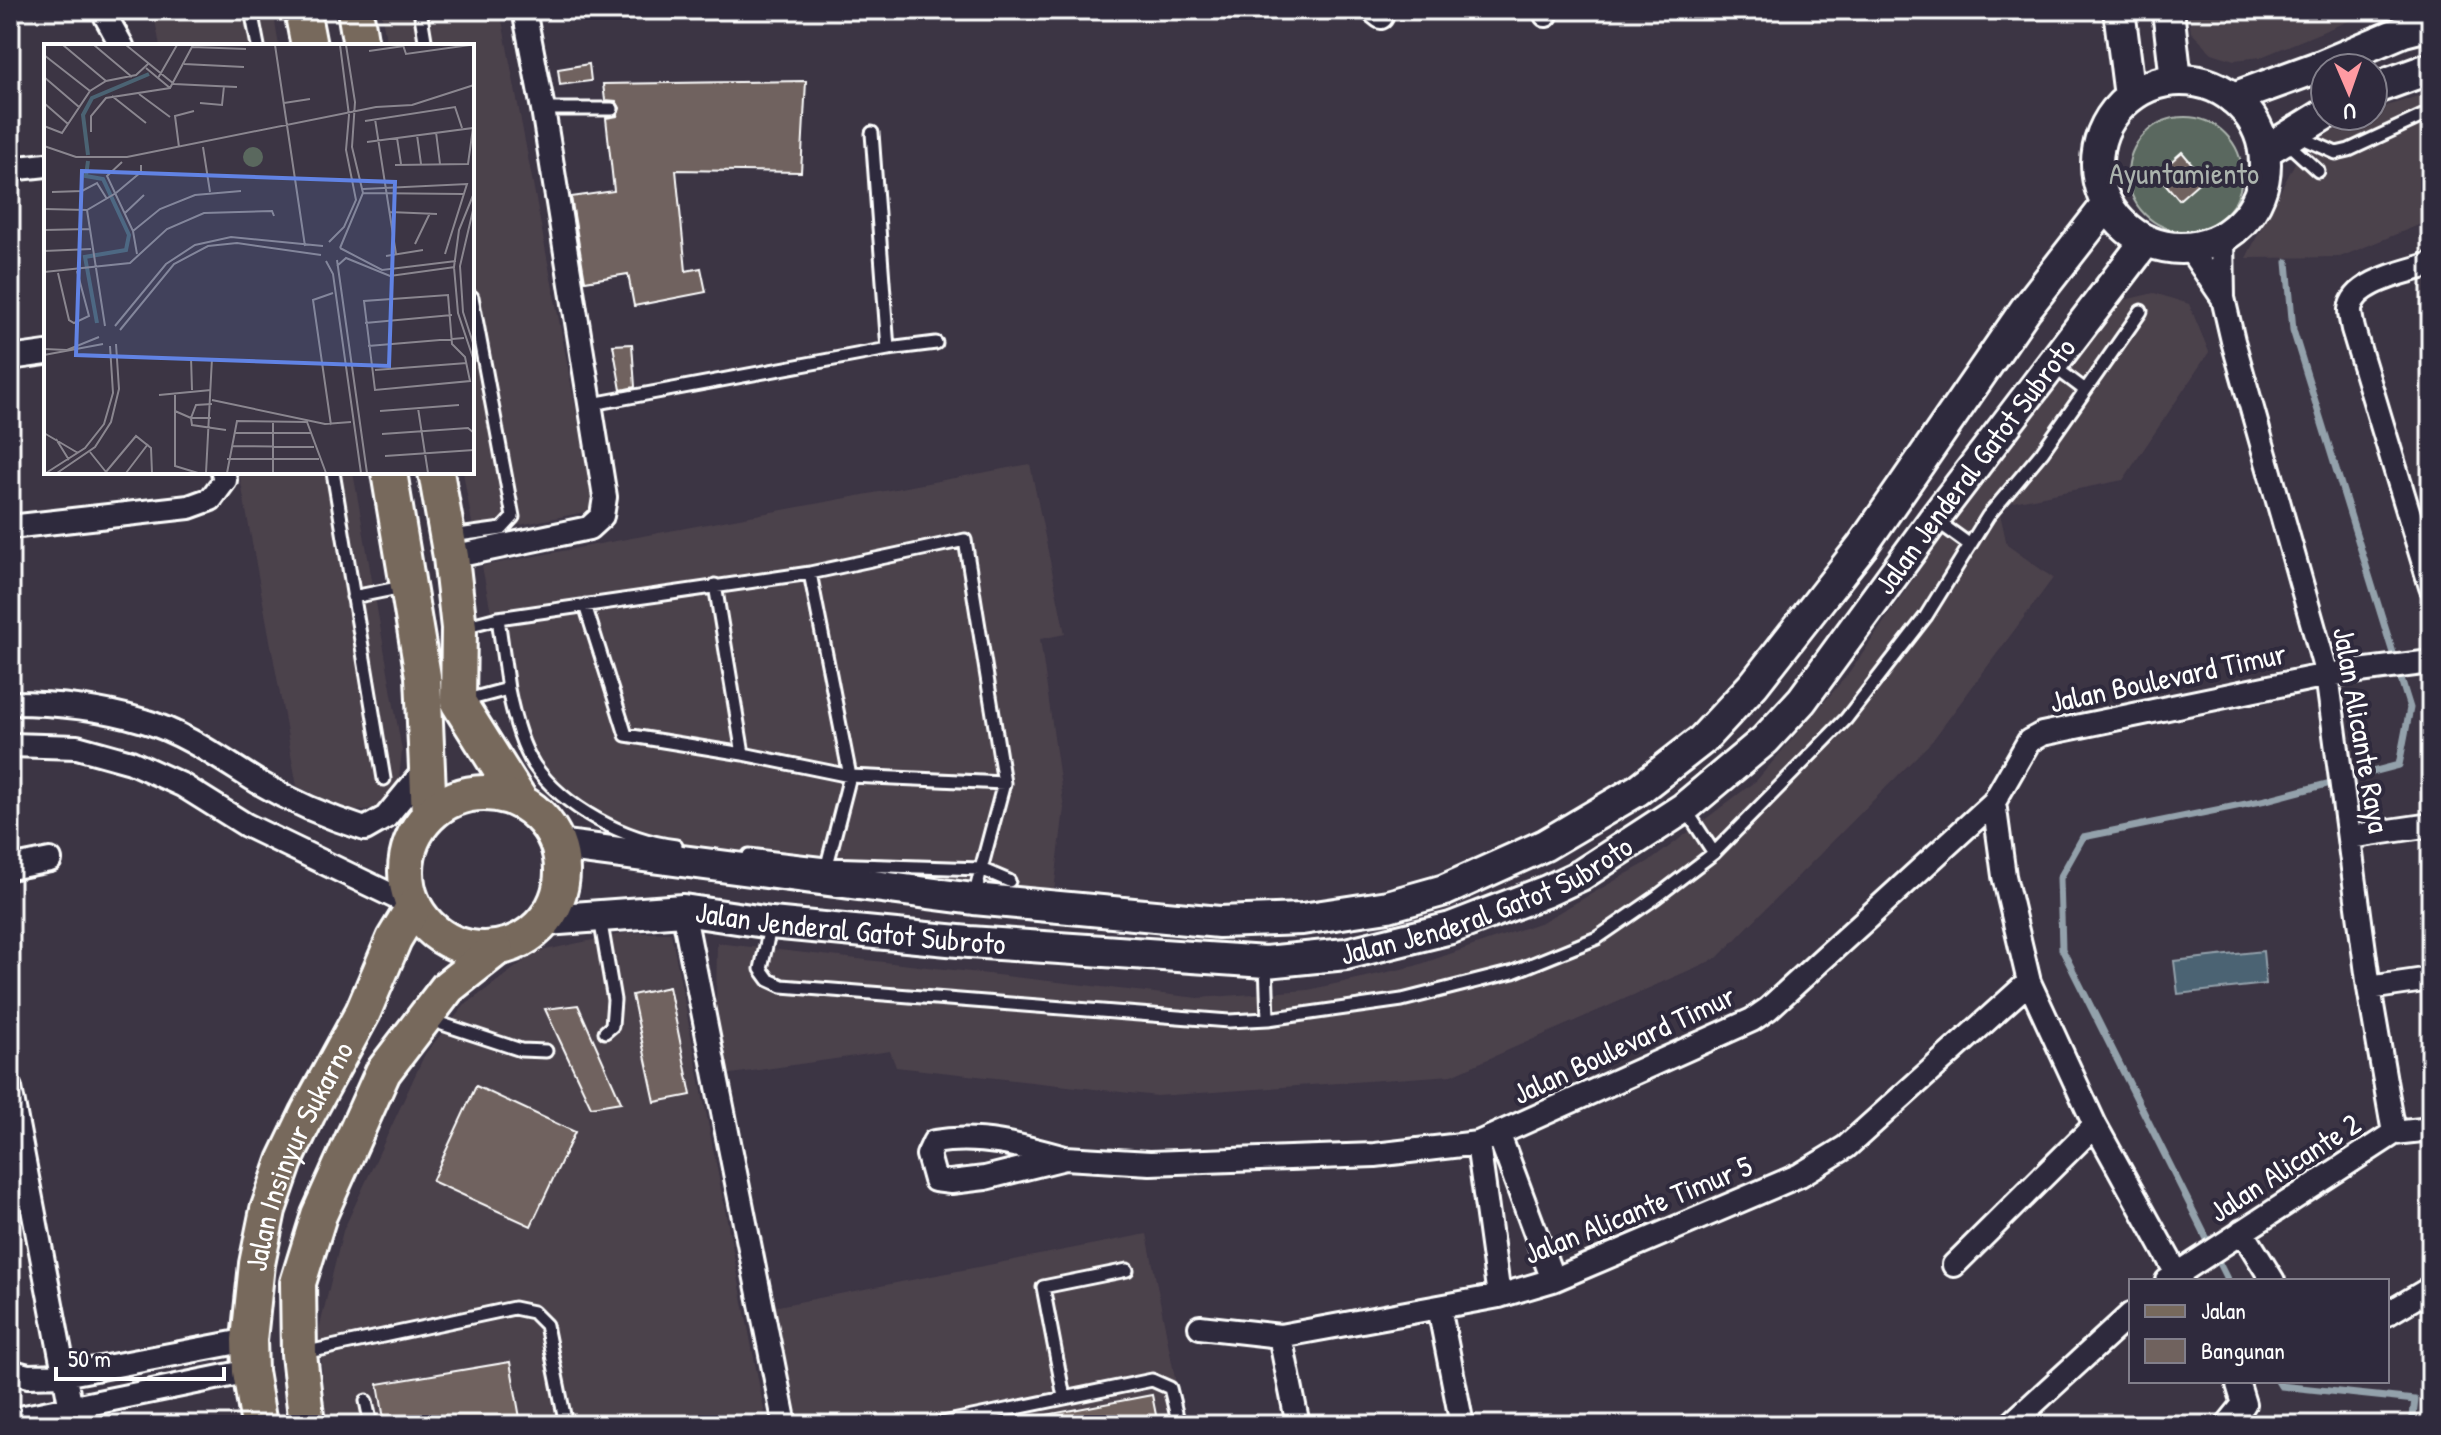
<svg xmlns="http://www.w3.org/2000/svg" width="2441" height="1435" font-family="'Patrick Hand',sans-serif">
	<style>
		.built { fill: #4c424c }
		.green { fill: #5a685e; stroke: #acb4ae; stroke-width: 2 }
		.water { fill: #4b6373; stroke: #93a1ab; stroke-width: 2 }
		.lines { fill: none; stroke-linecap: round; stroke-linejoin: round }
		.stream { stroke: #93a1ab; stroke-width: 7 }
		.building { fill: #70625e; stroke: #fff; stroke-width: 2 }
		.lane-casing { stroke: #fff; stroke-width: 17 }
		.street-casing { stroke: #fff; stroke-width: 28 }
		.secondary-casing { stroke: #fff; stroke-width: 36 }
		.primary-casing { stroke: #fff; stroke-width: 40 }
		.lane { stroke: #2f2a3d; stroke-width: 11 }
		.street { stroke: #2f2a3d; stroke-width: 22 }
		.secondary { stroke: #2f2a3d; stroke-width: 30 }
		.primary { stroke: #77695c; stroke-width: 34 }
		.labels { text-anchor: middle; stroke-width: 8; stroke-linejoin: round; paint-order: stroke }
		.park-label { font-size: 30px; fill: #acb4ae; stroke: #2f2a3d }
		.street-label { font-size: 30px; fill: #fff; stroke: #2f2a3d }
		.inset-river { fill: none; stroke: #4b6373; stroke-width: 4 }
		.inset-road { fill: none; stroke: #8a868f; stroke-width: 2 }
		.view { fill: #6183e4; fill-opacity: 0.15; stroke: #6183e4; stroke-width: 4 }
		.inset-edge { fill: none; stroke: #fff; stroke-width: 4 }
	</style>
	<rect width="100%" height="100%" fill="#3c3544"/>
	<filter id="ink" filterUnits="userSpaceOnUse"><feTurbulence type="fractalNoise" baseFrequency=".0125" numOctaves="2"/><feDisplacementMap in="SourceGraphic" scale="16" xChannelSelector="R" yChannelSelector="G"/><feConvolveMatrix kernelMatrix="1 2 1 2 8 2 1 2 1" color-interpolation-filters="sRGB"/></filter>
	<g filter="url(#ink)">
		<path class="built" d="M153,10h120l6,36h-119z
			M381,10h119l95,500 -121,24 -11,-62h9v-426h-85z
			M2188,10h187l-114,47 -27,3 -22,-7 -21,-21z
			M2431,92v128l-91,37 -94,1 54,-105 53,-36 20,-1v-6z
			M2154,293l35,11 20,48 -86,128 -125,25 9,40 46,33 -121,163 -215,217 -265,117 -295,21 -261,-29 -6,-16 -166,24 -8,-70 1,-62 481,55 110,-8 107,-24 127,-44 111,-63 104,-79 93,-108 249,-366z
			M1030,464l35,170 -25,5 24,169 -10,83 -419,-45 -53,-28 -42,-33 -26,-56 -32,-163z
			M239,472h114l49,279 -4,36 -22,21 -26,4 -53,-26z
			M626,933h45l96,492h-441l-7,-95 24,-99 82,-177 39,-48 72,-54z
			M1147,1234l37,191h-388l-23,-118z"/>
		<path class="green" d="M2128 174a57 57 0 1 1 114 0a57 57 0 1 1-114 0Z"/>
		<path class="water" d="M2263,951l3,33 -88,10 -4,-33z"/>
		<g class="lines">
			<path class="stream" d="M2228,1281l-166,-332 -2,-71 23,-41 183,-37 133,-35 11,-57 -117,-378 -6,-68
				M2278,1381l3,5 134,14 -3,25"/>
		</g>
		<path class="building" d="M589,64l2,17 -31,4 -2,-16z
			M806,81l-5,91 -125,-2 10,101 15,-3 5,24 -72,14 -6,-32 -43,7 -14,-84 43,-6 -8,-73 11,-2 3,-8 -4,-7 -11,-1 -2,-16z
			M2182,152l22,26 -25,22 -22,-26z
			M632,344l3,43 -14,3 -8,-45z
			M669,987l22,108 -36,7 -23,-107z
			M578,1005l43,97 -30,5 -46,-98z
			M476,1086l99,46 -44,94 -99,-45z
			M510,1362l10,56 -42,7h-93l-7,-41z
			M1152,1395l6,30h-117v-9z"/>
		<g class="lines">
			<g class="lane-casing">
				<path id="lane" d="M251,10l7,36
					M420,10l6,36
					M543,109h69
					M872,133l16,216
					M2296,135l40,18 13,-3 82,-38
					M2284,140l34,31
					M2053,366l32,24
					M592,404l296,-55 48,-6
					M333,472l51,307
					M1934,519l36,26
					M451,536l51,-7 11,-12 -41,-220
					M810,573l40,203 -24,93
					M715,585l28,169 107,22 154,7
					M353,597l50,-10
					M585,605l41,130 117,19
					M498,618l10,71
					M463,627l35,-9 312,-45 155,-33 39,243 -23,86 28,12
					M463,701l45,-12c5,25 12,54 26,76 30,43 91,75 142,81
					M1686,810l28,43
					M749,855l77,9 155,5 -7,29
					M600,918l14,82 -2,26 -7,6
					M771,923l-10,46 8,11 13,6 447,35 39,-2 134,-19 111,-28 84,-34 58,-40 59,-45 132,-134 80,-103 62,-100 54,-64 99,-141
					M1266,964l2,55
					M427,1019l94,31 25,1
					M303,1353l211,-45 19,4 13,13 20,100
					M1064,1397l-21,-110 84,-17
					M366,1401l5,24
					M933,1425l219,-45 18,8 9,37"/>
			</g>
			<g class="street-casing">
				<path id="street" d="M106,10v7l16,29
					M1372,10l9,7
					M1545,10l1,5
					M10,169l36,-4
					M2222,238l1,60 10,43 94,334 42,313 25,145
					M2189,248l34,50
					M2431,264c-23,8 -78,17 -81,46 0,6 2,14 3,19l78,258
					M10,358l36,-5
					M10,527l179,-20 22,-8 14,-19 -2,-8
					M451,557l138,-29 13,-12 3,-19 -62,-388 -19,-99
					M10,703c44,0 91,5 134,18 41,12 78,39 114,61 34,20 69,35 107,47l21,-12 41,-50
					M10,745l67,2 54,15 51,23 64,40 168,81
					M1994,802l10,74 25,106 66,143 86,156
					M2349,837l82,-12
					M10,868l40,-8
					M683,910l102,515
					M2369,988l62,-9
					M10,1088l64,337
					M1499,1135l54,145
					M1478,1143l21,153
					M1065,1158c-43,-12 -86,-24 -131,-16l-6,13 7,25 16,2 34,-4 80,-20 85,5 225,-8 103,-12 274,-123 16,-11 226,-207 35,-61 13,-7 285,-59 104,-13
					M2242,1231l31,50
					M1954,1265l141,-140
					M2167,1281l227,-148 37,-4
					M1439,1307l23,118
					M2387,1314l44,-26
					M1200,1327l80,9 219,-40 54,-16 247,-105 46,-28 183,-165
					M1280,1336l18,89
					M10,1371l18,5 36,-1 185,-35
					M10,1420l240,-49
					M2010,1425l121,-111
					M2227,1425l17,-21 -7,-23"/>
			</g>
			<g class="secondary-casing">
				<g id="secondary">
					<path d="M2119,10l11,86"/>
					<path d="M2168,10l8,70"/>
					<circle cx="2181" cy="164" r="84"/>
					<path d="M2373,89l58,-21"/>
					<path d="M2233,98l88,-32 83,-35 27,-7"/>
					<path d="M2265,151l60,-37"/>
					<path d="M559,845l415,54 245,23 83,-3 86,-13 57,-16 100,-45 93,-55 64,-50 52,-56 108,-138 163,-236 81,-104"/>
					<path id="s1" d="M546,920l137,-10 88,13 198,19 297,20 80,-8 105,-26 96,-37 34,-16 103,-67 81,-68 37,-40 132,-181 212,-278"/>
				</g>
			</g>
			<g class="primary-casing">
				<g id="primary">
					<path d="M302,10l7,36"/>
					<path d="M355,10l6,36"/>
					<path d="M389,472l34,204 6,139"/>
					<path d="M436,472l15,85 8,71 -1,74 63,100"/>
					<circle cx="484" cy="871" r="78"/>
					<path id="s2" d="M259,1425l-9,-54 -1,-31 8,-76 11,-54 17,-49 23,-48 55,-101 31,-73 20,-33"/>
					<path d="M307,1425l-8,-71 -1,-71 21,-68 64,-143 65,-85 48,-38"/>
				</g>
			</g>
			<use href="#lane" class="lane"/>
			<use href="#street" class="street"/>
			<use href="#secondary" class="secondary"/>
			<use href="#primary" class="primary"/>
		</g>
	</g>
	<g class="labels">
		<g class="park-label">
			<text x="2184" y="184">Ayuntamiento</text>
		</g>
		<g class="street-label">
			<text dy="10" stroke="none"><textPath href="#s1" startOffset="1626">Jalan Jenderal Gatot Subroto</textPath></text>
			<text transform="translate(2168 678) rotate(-12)" y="10">Jalan Boulevard Timur</text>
			<text transform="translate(2361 730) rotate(80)" y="10">Jalan Alicante Raya</text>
			<text dy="10" stroke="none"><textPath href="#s1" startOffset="954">Jalan Jenderal Gatot Subroto</textPath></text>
			<text dy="10" stroke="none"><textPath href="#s1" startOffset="306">Jalan Jenderal Gatot Subroto</textPath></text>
			<text transform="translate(1624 1045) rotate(-25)" y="10">Jalan Boulevard Timur</text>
			<text dy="10" stroke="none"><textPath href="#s2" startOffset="278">Jalan Insinyur Sukarno</textPath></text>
			<text transform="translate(2285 1168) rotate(-33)" y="10">Jalan Alicante 2</text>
			<text transform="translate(1638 1210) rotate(-22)" y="10">Jalan Alicante Timur 5</text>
		</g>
	</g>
	<g transform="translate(44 44)">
		<rect width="430" height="430" fill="#3c3544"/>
		<path d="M199 113a10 10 0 1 1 20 0a10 10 0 1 1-20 0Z" fill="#5a685e"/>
		<path class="inset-river" d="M44,111l-5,-40 9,-17 57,-24M44,117l-2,15 17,3 26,56 -3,15 -41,7 12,66"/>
		<path class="inset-road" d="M19,1l43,36M50,1l38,32M82,1l48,39 63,3M231,1l30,201M359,1l3,9 64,-9M148,3l54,2M325,7l35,-5M0,11l46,36M140,20l60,3M102,24l24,20M0,33l35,30M114,34l19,-33M95,50l31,23M68,52l34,27M0,59l24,21M156,59l22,2 2,-19M240,59l26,-4M331,75l21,135M321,77l90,-14 7,21M0,82l18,7 28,-42 16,-10 30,-6 12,-11M47,88v-16l15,-18 64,-10 23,-43M392,88l4,32M373,91l4,29M353,94l4,26M323,98l106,-14 -5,36 -73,1M0,102l32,11h51l249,-50 36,-2 62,-20M135,103l-4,-31 19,-5M159,103l7,45M78,118l-15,14 26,55 4,23M319,145l104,-5 -22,70M8,148l30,-1 15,-8 10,16M319,149l100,1M430,149l-15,37 -5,37 4,46 16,48M430,162l-14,60 3,46 11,34M0,165l43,1 29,-17 25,-21v-7M43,166l18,116M346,168l47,2M81,169l19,-18M0,186l46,-1M89,187l27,-22 35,-14 46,-4M285,198l15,-15 12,-27 -10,-50 3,-35 -9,-70M371,200l15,-31M296,204l42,22 74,-9M296,204l23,-55 -11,-46 3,-45 -9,-57M0,207l47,-2M342,212l37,-6M293,216l30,213M282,217l7,13 28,199M293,222l9,-8 44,18 65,-9M0,228l86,-9 37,-34 37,-16 68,-2 2,5M14,229l11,47 5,3 15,-7 -12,-45M404,251l4,49 13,13 5,24 -95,9 -11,-89zM321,279l87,-8M71,282l51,-62 29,-19 36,-8 92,9M76,286l54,-66 34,-18 29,-3 84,12M324,302l96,-8M0,305l23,1 32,-13M0,311l59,-11M147,313l1,33M331,326l92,-7M131,349v18l16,7 1,7 34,5M115,351l52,-5M168,356l113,24 26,-2M374,364l10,65M131,367v55l23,7M336,367l79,-6M167,374h-20l5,-13 16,-1M229,378v51M287,381l-18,-125 20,-7M0,389l34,20M190,389h78M338,390l86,-6 6,5M12,395l13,21M189,402l81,1M46,408l16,20M341,412l89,-6M183,415h92M2,429l39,-25 19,-24 9,-31 -3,-47M13,429l38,-26 16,-25 8,-33 -3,-45M61,429l31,-37 15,12 1,25M82,429l22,-29M162,429l6,-115M183,429l10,-52 70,1 19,51"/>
		<path class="view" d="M38,127l313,11 -6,184 -313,-11z"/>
		<rect width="430" height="430" class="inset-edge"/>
	</g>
	<rect width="2441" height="1435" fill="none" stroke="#2f2a3d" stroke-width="40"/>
	<rect x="20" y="20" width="2401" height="1395" fill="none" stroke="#fff" stroke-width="3" filter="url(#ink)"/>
	<rect x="2129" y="1279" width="260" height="104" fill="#2f2a3d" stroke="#827f8b" stroke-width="2"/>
	<rect x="2145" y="1305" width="40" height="12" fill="#77695c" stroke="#827f8b" stroke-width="2"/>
	<text x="2201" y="1319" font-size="24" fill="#ffffff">Jalan</text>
	<rect x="2145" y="1339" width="40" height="24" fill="#70625e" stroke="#827f8b" stroke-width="2"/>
	<text x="2201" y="1359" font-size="24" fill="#ffffff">Bangunan</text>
	<g transform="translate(2349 92) rotate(178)"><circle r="38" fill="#2f2a3d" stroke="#827f8b" stroke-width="2"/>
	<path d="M0-6L14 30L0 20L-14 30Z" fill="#ff9aa2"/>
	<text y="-12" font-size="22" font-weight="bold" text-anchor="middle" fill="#ffffff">U</text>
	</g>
	<path d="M56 1367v12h168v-12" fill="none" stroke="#ffffff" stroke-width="4"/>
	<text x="68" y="1367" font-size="24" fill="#ffffff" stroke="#2f2a3d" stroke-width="6" paint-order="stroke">50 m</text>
</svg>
